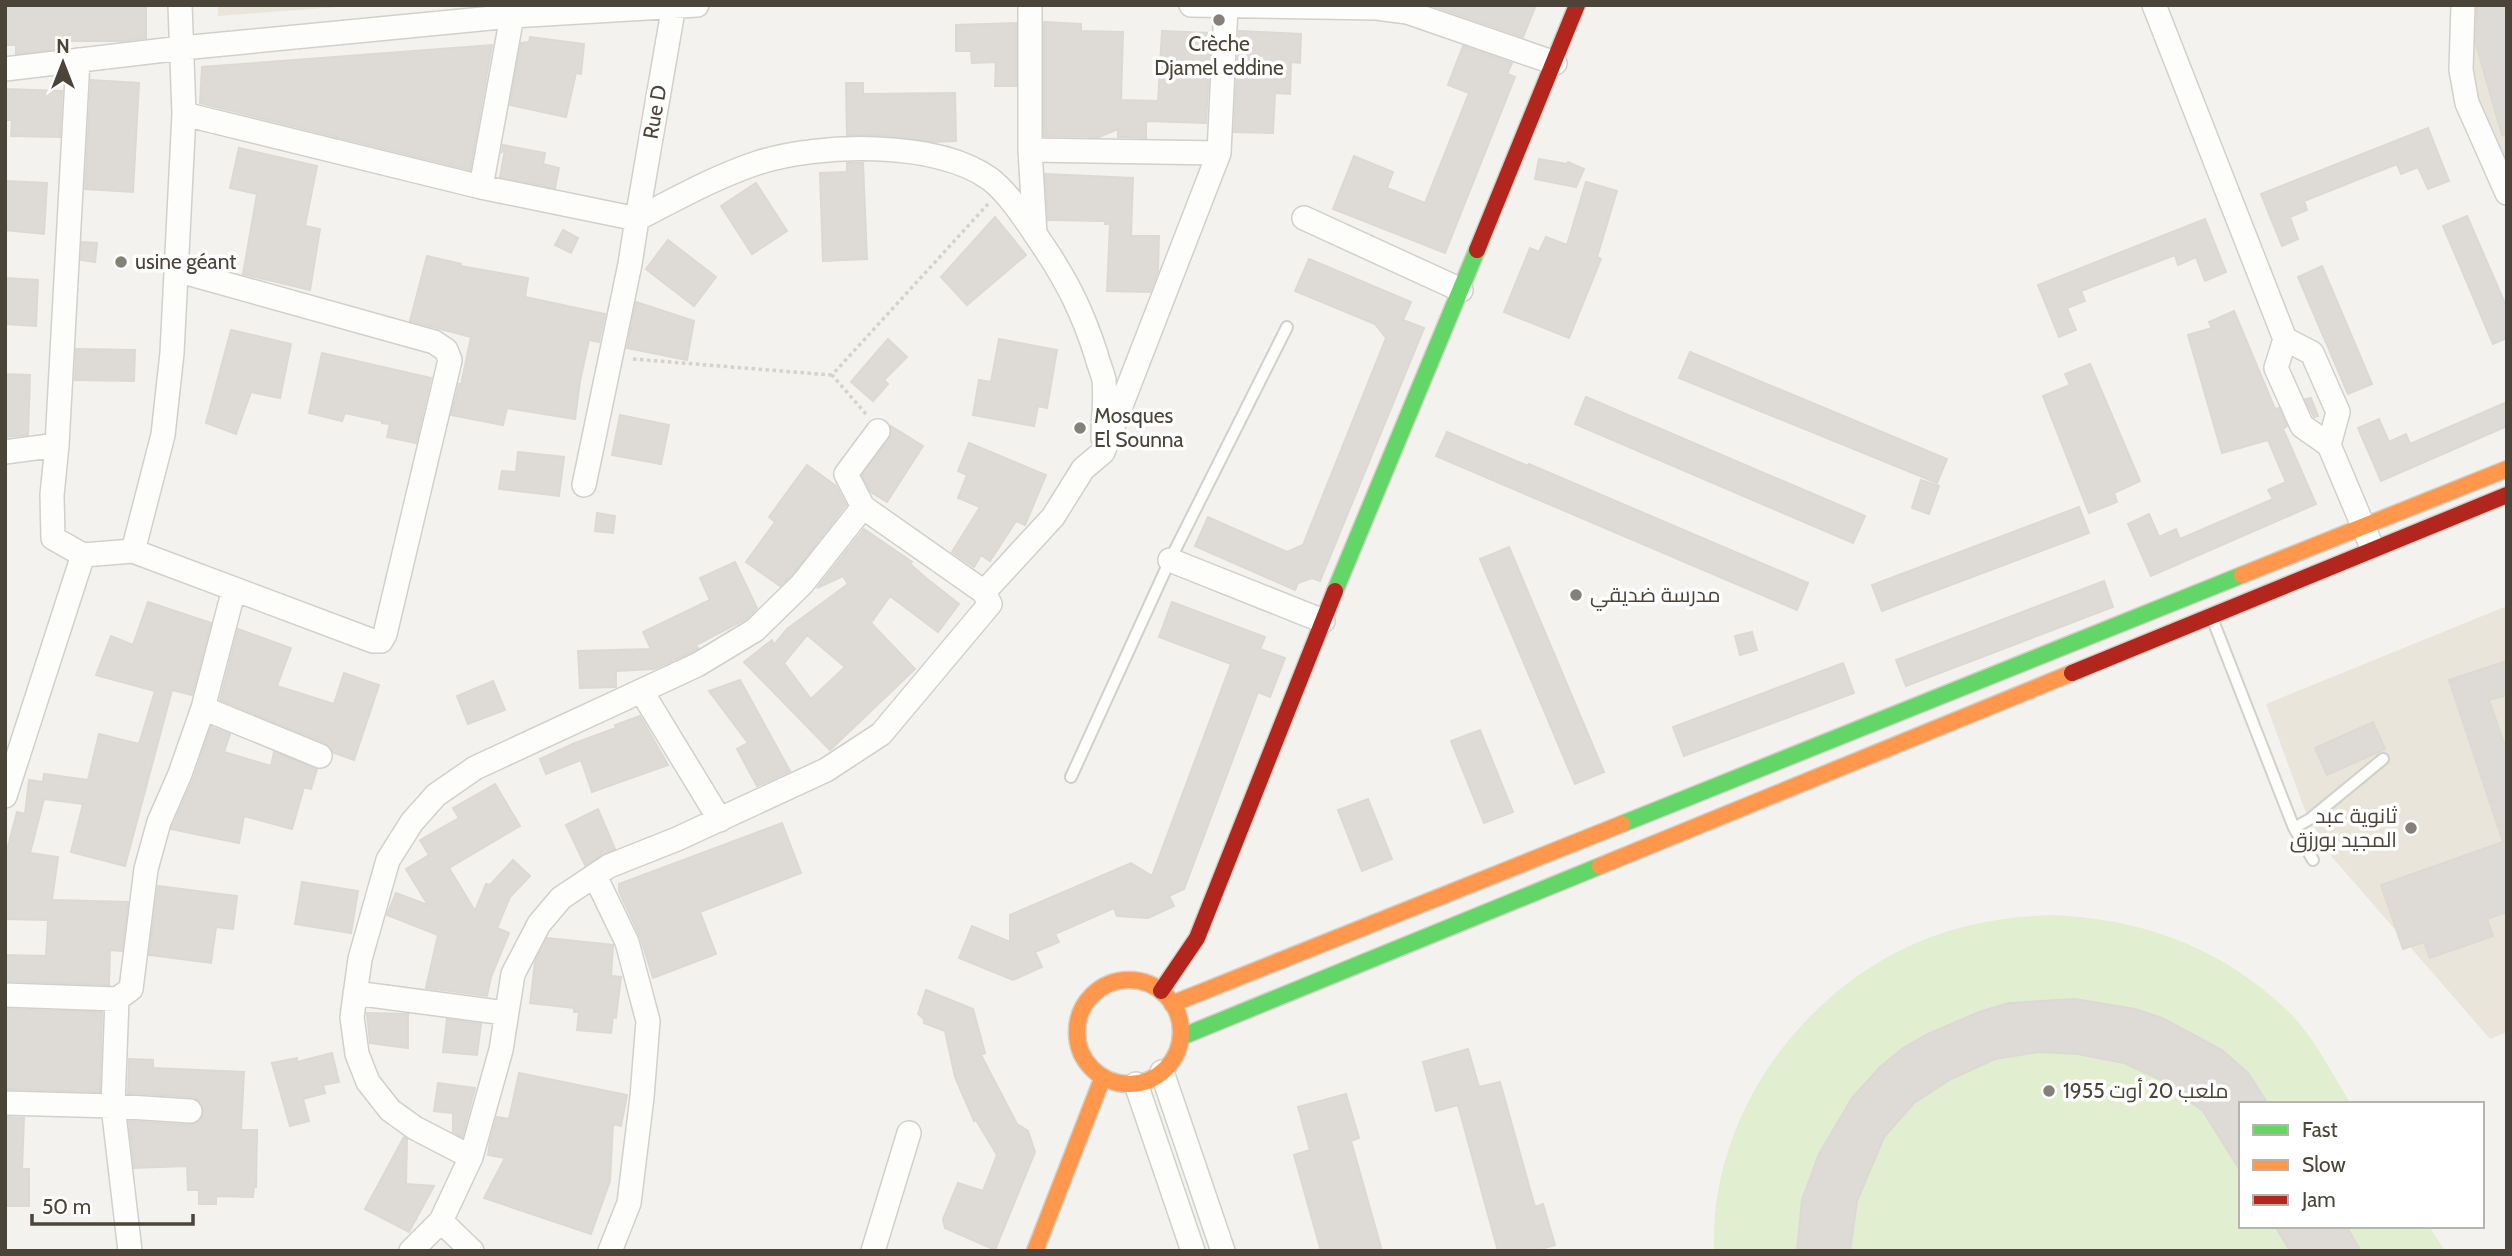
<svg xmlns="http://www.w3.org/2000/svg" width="2512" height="1256" font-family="Cabin,Cairo,sans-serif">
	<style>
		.education { fill: #eae5da }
		.green { fill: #e1eecf }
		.building { fill: #dedbd6; stroke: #dcd9d4; stroke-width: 2; fill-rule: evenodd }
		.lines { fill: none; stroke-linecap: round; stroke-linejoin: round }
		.lane-casing { stroke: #d2d0cb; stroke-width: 14 }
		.street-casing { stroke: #d2d0cb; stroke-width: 26 }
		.fast-casing { stroke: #d3cfc5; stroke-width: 19 }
		.slow-casing { stroke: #d3cfc5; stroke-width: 19 }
		.jam-casing { stroke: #d3cfc5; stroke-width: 19 }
		.path { stroke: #d3d2cc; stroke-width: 3.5; stroke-dasharray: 3.5 3.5; stroke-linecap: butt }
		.lane { stroke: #fdfdfc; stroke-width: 10 }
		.street { stroke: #fdfdfc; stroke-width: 23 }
		.fast { stroke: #63d668; stroke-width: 16 }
		.slow { stroke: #ff974d; stroke-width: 16 }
		.jam { stroke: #b3261e; stroke-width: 16 }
		.poi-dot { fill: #868178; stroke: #fff; stroke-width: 2.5 }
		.labels { text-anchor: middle; stroke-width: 7; stroke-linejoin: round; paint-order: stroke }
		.poi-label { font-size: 21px; fill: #4b4439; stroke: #fff; text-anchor: start }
		.street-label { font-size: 21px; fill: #4b4439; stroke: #fff }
	</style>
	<rect width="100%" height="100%" fill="#f4f2ee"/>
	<path class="education" d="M218,5h147l-147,11z
		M2468,5h39v183l-40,-100z
		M2507,606v426l-17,7 -158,-182 -28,-49 -38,-104z"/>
	<path class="green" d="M2051,915c77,3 148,24 209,72 13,11 28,22 39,36 20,24 35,54 52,81h-110v122h188l16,25h-731c-5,-131 84,-257 202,-308 43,-19 88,-26 135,-28z"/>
	<path class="building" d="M5,5h141v33l-23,3h-59v7l-48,6v-9h-11z
		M1430,5h106l-13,32z
		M2477,5h30v129l-5,1 -26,-91z
		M1044,22l37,2v7l42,1 -2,68 37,1 4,-70 49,2 -5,90 -60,-2v17l-28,-1v-8l-19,8 -55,-1z
		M1016,23v63h-21l1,-24 -24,1 -1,-12h-15v-26z
		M1239,31l62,3 -1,29 -9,-1 -1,32 -15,-1 -2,40 -39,-1z
		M530,37l54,7 -3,30 -5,-1 -10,44 -56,-12 11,-62 8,-1z
		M492,45l-22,125 -270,-67 2,-36z
		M1463,46l49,17 -5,11 8,3 -70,176 -112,-44 21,-53 39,16 -6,16 38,15 44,-110 -21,-8z
		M91,80l48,3 -6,109 -48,-3z
		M846,83h17v11l92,-1 1,48 -24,1 -54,-7h-31z
		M5,89l57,2 -2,46 -49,-1 1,-16h-7z
		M2428,128l21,53 -21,8 -10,-22 -17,7 -4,-10 -93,37 3,9 -17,7 8,22 -16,7 -21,-52z
		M503,145l42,8 -2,11 16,4 -4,20 -55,-11 5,-27 -3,2z
		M239,148l78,18 -12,60 15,3 -10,61 -67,-16 14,-80 -27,-6z
		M1539,159l28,5 1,-2 16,7 -8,18 -41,-8z
		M847,163h16l4,96 -44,2 -3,-88 27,-1z
		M1045,174l88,4 -2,58h28l-1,35 -8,21 -43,-1 3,-67h-5v-3l-57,-1z
		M5,181l42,2 -3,51 -39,-4z
		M1586,182l31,9 -20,66 4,2 -32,79 -65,-26 26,-64 9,4 7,-15 21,8z
		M756,183l31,48 -35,23 -31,-48z
		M2467,216l40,92v30l-14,6 -50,-118z
		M995,217l31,38 -59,50 -26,-28z
		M2205,219l21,53 -21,9 -9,-24 -18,8 -3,-10 -94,36 4,10 -18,7 9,22 -17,7 -21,-52z
		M563,230l15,8 -7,15 -16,-8z
		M668,240l48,37 -22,29 -48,-37z
		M82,242l15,1 -2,19 -14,-2z
		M427,256l34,8 -1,2 68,12 -3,19 80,17 -6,28 -10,-2 -9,41 -5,38 -68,-11 -4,17 -52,-10 8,-31 2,1 10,-48 -61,-16z
		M1309,259l102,43 -8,18 21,8 -104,253 -8,-3 -14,5 -3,7 -100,-44 13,-29 79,35 16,-7 83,-207 -11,-14 -80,-33z
		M2322,266l50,118 -24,10 -50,-117z
		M5,278l33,2 -2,46 -30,-2z
		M636,302l58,19 -7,39 -60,-12z
		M2234,311l41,98 4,-1 8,18 -4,3 33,75 -165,72 -23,-52 21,-10 10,23 17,-8 4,10 93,-40 -5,-9 18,-8 -18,-42 -46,13 -34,-118 24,-7 -3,-6z
		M231,330l60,14 -11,54 -29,-6 -15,42 -30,-11z
		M888,339l19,18 -23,23 4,4 -15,17 -22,-19z
		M999,339l58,11 -10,58 -9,-2 -4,20 -61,-11 6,-35 12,2z
		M76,349l59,1 -1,31 -59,-1z
		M1690,352l257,107 -10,24 -258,-105z
		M322,353l109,25 -15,65 -29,-6 3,-13 -8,-1v-2l-37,-8 -3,8 -33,-8z
		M2090,364l50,117 -26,12 3,9 -28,11 -46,-117 27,-11 -5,-11z
		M5,374l25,1 -2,60 -23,2z
		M1586,397l279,119 -12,27 -278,-119z
		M2311,398l7,18 -4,1 -9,-18z
		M2507,402v24l-126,55 -23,-53 21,-9 10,23 17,-8 4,10z
		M620,415l49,10 -8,39 -49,-9z
		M891,426l32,20 -36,56 -16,-10 -9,-17 27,-36z
		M1447,432l81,34 1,-2 279,119 -11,27 -361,-154z
		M969,443l77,32 -21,50 -9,-4 -26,40 -9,-6 -7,12 -22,-15 28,-45 -22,-9 9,-23 -9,-4z
		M518,452l46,5 -5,39 -60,-7 3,-18 14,1z
		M807,465l29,21 10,19 -54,70 -12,11 -34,-24 29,-40 -6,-5z
		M1921,480l18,6 -10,28 -17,-6z
		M2079,507l10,26 -207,78 -10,-26z
		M597,513l18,3 -2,17 -18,-2z
		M864,529l48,33 -2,2 16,14 33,26 -21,28 -48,-36 -19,27 44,46 -85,81 -86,-88 28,-22 2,5 13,-16 61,-45 -5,-8 -26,12zM807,635l38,32 -34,32 -27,-36z
		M1509,547l95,225 -29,12 -95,-225z
		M735,562l22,46 -11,11 -50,26 2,3 -8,5 -36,16 -38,2v16l-36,1 -2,-37 73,-2 -8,-17 67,-32 -10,-22z
		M2104,581l9,26 -207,79 -10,-26z
		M148,602l63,21 -19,72 -20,-5 -47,176 -54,-14 12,-48 -39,-5 -14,54 28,4 -6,43 76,2 -6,49 -12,-1 -1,35 -104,-4v-26l41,1 2,-36 -43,-1v-61l12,-46 8,2 4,-34 14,2 1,-8 44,6 11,-46 40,10 16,-53 -59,-16 15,-39 22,9z
		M1172,602l93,35 -5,12 25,9 -15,39 -12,-5 -74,197 -15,7 5,10 -26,12 -31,-2 -3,-8 -59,26 4,8 -24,10 7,15 -29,13 -54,-22 13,-32 38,16v-27l121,-52 21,13 79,-212 -72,-27z
		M238,629l53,19 -14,38 57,18 10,-31 35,12 -25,75 -20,-7 -9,-10 -105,-43z
		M1752,632l5,18 -17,5 -5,-19z
		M2507,661v34l-18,5 18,52v160l-20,7 6,17 -63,22 -6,-16 -21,7 -22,-64 122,-43 -54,-162z
		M1843,663l11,30 -170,63 -11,-29z
		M740,680l50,91 -33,15 -20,-37 11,-6 -39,-52z
		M493,681l12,29 -37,14 -11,-28z
		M640,716l28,49 -76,27 -11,-32 -35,14 -6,-15 35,-16 41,-15 -1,-3z
		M2373,722l12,27 -58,26 -12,-27z
		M211,727l19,7 -6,18 47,14 3,-14 43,17 -6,20 -7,-2 -12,42 -48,-13 -5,27 -68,-14 22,-49z
		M1480,730l33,82 -29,11 -33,-82z
		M495,784l25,42 -71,42 26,43 11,-27 4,1 23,-25 17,16 -20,21 -13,31 12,5 -18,44 -4,19 -61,-8 12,-53 -51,-20 9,-22 32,12 -22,-36 23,-14 -9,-15 39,-22 -6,-10z
		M1368,799l24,60 -30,12 -24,-61z
		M598,809l17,40 -30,16 -19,-40z
		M782,823l19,50 -101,39 16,42 -63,24 -13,-42 -21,-45v-7z
		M302,882l56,9 -7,42 -56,-9z
		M158,886l79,10 -4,33 -17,-2 -5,36 -62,-8z
		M547,938l66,7 -2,31 10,1 -5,41 -3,-1 -2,16 -34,-3 2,-18h-5v-4l-44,-5 5,-41z
		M926,990l47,19 12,44 -4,2 36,69 11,7 7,21 -40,98 -50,-22 -2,-9 15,-36 25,8 14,-36 -21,-35 -2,1 -19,-44 -10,-46 -21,-8v-4l-6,-5z
		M2075,999l60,10 27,9 60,32 26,23 20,31h-27v68l-38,-61 -44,-32 -35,-16 -46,-9 -40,-2 -43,7 -44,20 -37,24 -30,34 -27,64 -7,50h-53l5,-51 17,-46 33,-56 28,-31 23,-19 25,-14 51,-22 30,-9z
		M5,1009l97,3 -2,80 -95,-3z
		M367,1013l41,1v34l-38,-5z
		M447,1019l34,5 -4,31 -34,-3z
		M1468,1049l11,38 21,-5 35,125 8,-3 12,41 -21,6h-36l-40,-146 -22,6 -13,-49z
		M332,1053l7,29 -16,3 2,8 -22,6 6,22 -19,5 -18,-63 25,-5v4z
		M129,1059l24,1v8l91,4 -3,58h16l-1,57h-2l-1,10 -37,-1v8h-17v-14h-11l-1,-24 -53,2 -5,-47 61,4 11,-6 3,-8 -6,-11 -6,-3 -64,-4z
		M519,1073l108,22 -6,31 -8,-2 -3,57 -19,53 -107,-36 21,-40 -17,-3 2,-14 7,-24 12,2z
		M438,1083l37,5 -13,49 -9,-5v-19l-19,-2z
		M1346,1094l13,44 -8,3 31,110h-61l-27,-96 16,-5 -12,-43z
		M5,1117l19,1 -2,51h7v37h-24z
		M404,1137l3,2 -1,45 28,2 -25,46 -44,-23z
		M2275,1226h71l15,25h-71z"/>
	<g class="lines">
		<g class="lane-casing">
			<path id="lane" d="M2212,618l82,210 19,32
				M1071,777l99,-217 117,-233
				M2294,828l16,-9 73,-60"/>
		</g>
		<g class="street-casing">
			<path id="street" d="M1030,5v145l5,84
				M1191,5l186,3 30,4 148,51
				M2154,5l131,334 -9,29 26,58 27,19 40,95
				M2463,5l-2,65 6,33 40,90
				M5,69l177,-21 330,-32 185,-11
				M184,114l297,73 156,32 37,-214
				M1030,150l189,3
				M481,187l31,-171v-11
				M1304,218l157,72
				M2285,339l27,14 26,59 -9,33
				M57,445l-5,50 1,43 30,17 50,-4 240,90h8l4,-7 65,-274 -4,-10 -12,-8 -258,-72
				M5,452l52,-7 21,-385
				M584,485l46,-221 7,-45c39,-20 78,-42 120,-56 61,-20 180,-23 233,16 21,16 41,49 56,71 23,35 37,64 50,104 2,9 6,17 8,26 2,18 -1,40 -1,58
				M863,507l-17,-33 32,-43
				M133,551l30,-116 9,-82 12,-239 -4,-109
				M1170,560l153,61
				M642,692l78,128
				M203,708l117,48
				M5,796l78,-241
				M595,876l32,66 21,79 -6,76 -13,106 -19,48
				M355,993l150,20
				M5,995l112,4 14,-10 15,-120 13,-47 21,-48 23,-66 31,-119
				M117,999l-4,107 17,145
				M1162,1072l61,179
				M1136,1084l57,167
				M5,1103l108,3 77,5
				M471,1157l-56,-29 -25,-18 -22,-28 -11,-28 -5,-37 8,-58 28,-99 24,-38 24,-27 39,-27 222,-103 58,-35 47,-46 61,-77 121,85
				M441,1221l31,30
				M411,1251l30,-30 30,-64 30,-107 12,-76 26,-50 22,-26 48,-32 68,-27 149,-69 55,-36 109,-130 -6,-12 69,-75 30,-48 20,-17 116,-299 7,-146
				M873,1251l36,-118"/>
		</g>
		<g class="fast-casing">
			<path id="fast" d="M1335,591l142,-341
				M1622,824l620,-249
				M1181,1037l419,-171"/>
		</g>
		<g class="slow-casing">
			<path id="slow" d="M2242,575l265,-106
				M1600,866l472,-193
				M1077 1032a52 52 0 1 1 104 0a52 52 0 1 1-104 0Z
				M1172,1004l450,-180
				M1035,1251l68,-174"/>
		</g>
		<g class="jam-casing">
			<path id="jam" d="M1477,250l100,-245
				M2072,673l435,-178
				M1161,991l36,-53 138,-347"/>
		</g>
		<path class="path" d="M633,359l198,16
			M866,414l-34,-39 156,-171"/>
		<use href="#lane" class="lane"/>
		<use href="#street" class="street"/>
		<use href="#fast" class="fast"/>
		<use href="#slow" class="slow"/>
		<use href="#jam" class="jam"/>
	</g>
	<g class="poi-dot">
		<circle cx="1219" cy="20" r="7"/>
		<circle cx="121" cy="262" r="7"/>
		<circle cx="1080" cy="428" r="7"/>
		<circle cx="1576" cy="595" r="7"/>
		<circle cx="2411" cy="828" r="7"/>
		<circle cx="2049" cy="1091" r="7"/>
	</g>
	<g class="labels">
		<g class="poi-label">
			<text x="1219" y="51" text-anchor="middle">Crèche<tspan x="1219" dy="24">Djamel eddine</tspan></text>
			<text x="135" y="269">usine géant</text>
			<text x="1094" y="423">Mosques<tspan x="1094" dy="24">El Sounna</tspan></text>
			<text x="1590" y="602">مدرسة ضديقي</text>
			<text x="2397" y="823" text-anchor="end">ثانوية عبد<tspan x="2397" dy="24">المجيد بورزق</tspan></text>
			<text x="2063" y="1098">ملعب 20 أوت 1955</text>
		</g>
		<g class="street-label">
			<text transform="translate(655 112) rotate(-80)" y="7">Rue D</text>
		</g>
	</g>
	<rect width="2512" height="1256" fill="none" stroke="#4b4439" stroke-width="14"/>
	<rect x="2239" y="1102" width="245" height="126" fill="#ffffff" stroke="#b7b4b0" stroke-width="2"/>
	<rect x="2253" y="1125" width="35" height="10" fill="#63d668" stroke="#b7b4b0" stroke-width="2"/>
	<text x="2302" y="1137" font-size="21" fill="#4b4439">Fast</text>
	<rect x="2253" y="1160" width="35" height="10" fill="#ff974d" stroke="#b7b4b0" stroke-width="2"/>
	<text x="2302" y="1172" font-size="21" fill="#4b4439">Slow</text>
	<rect x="2253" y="1195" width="35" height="10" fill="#b3261e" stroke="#b7b4b0" stroke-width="2"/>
	<text x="2302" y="1207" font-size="21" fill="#4b4439">Jam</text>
	<g transform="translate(63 63)" stroke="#ffffff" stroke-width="5" paint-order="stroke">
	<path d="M0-5L12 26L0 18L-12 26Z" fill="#4b4439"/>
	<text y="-10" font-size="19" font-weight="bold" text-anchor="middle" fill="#4b4439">N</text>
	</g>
	<path d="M32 1214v10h161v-10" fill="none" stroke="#4b4439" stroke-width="3.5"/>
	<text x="42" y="1214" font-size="21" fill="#4b4439" stroke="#ffffff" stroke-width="5" paint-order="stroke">50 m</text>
</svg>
